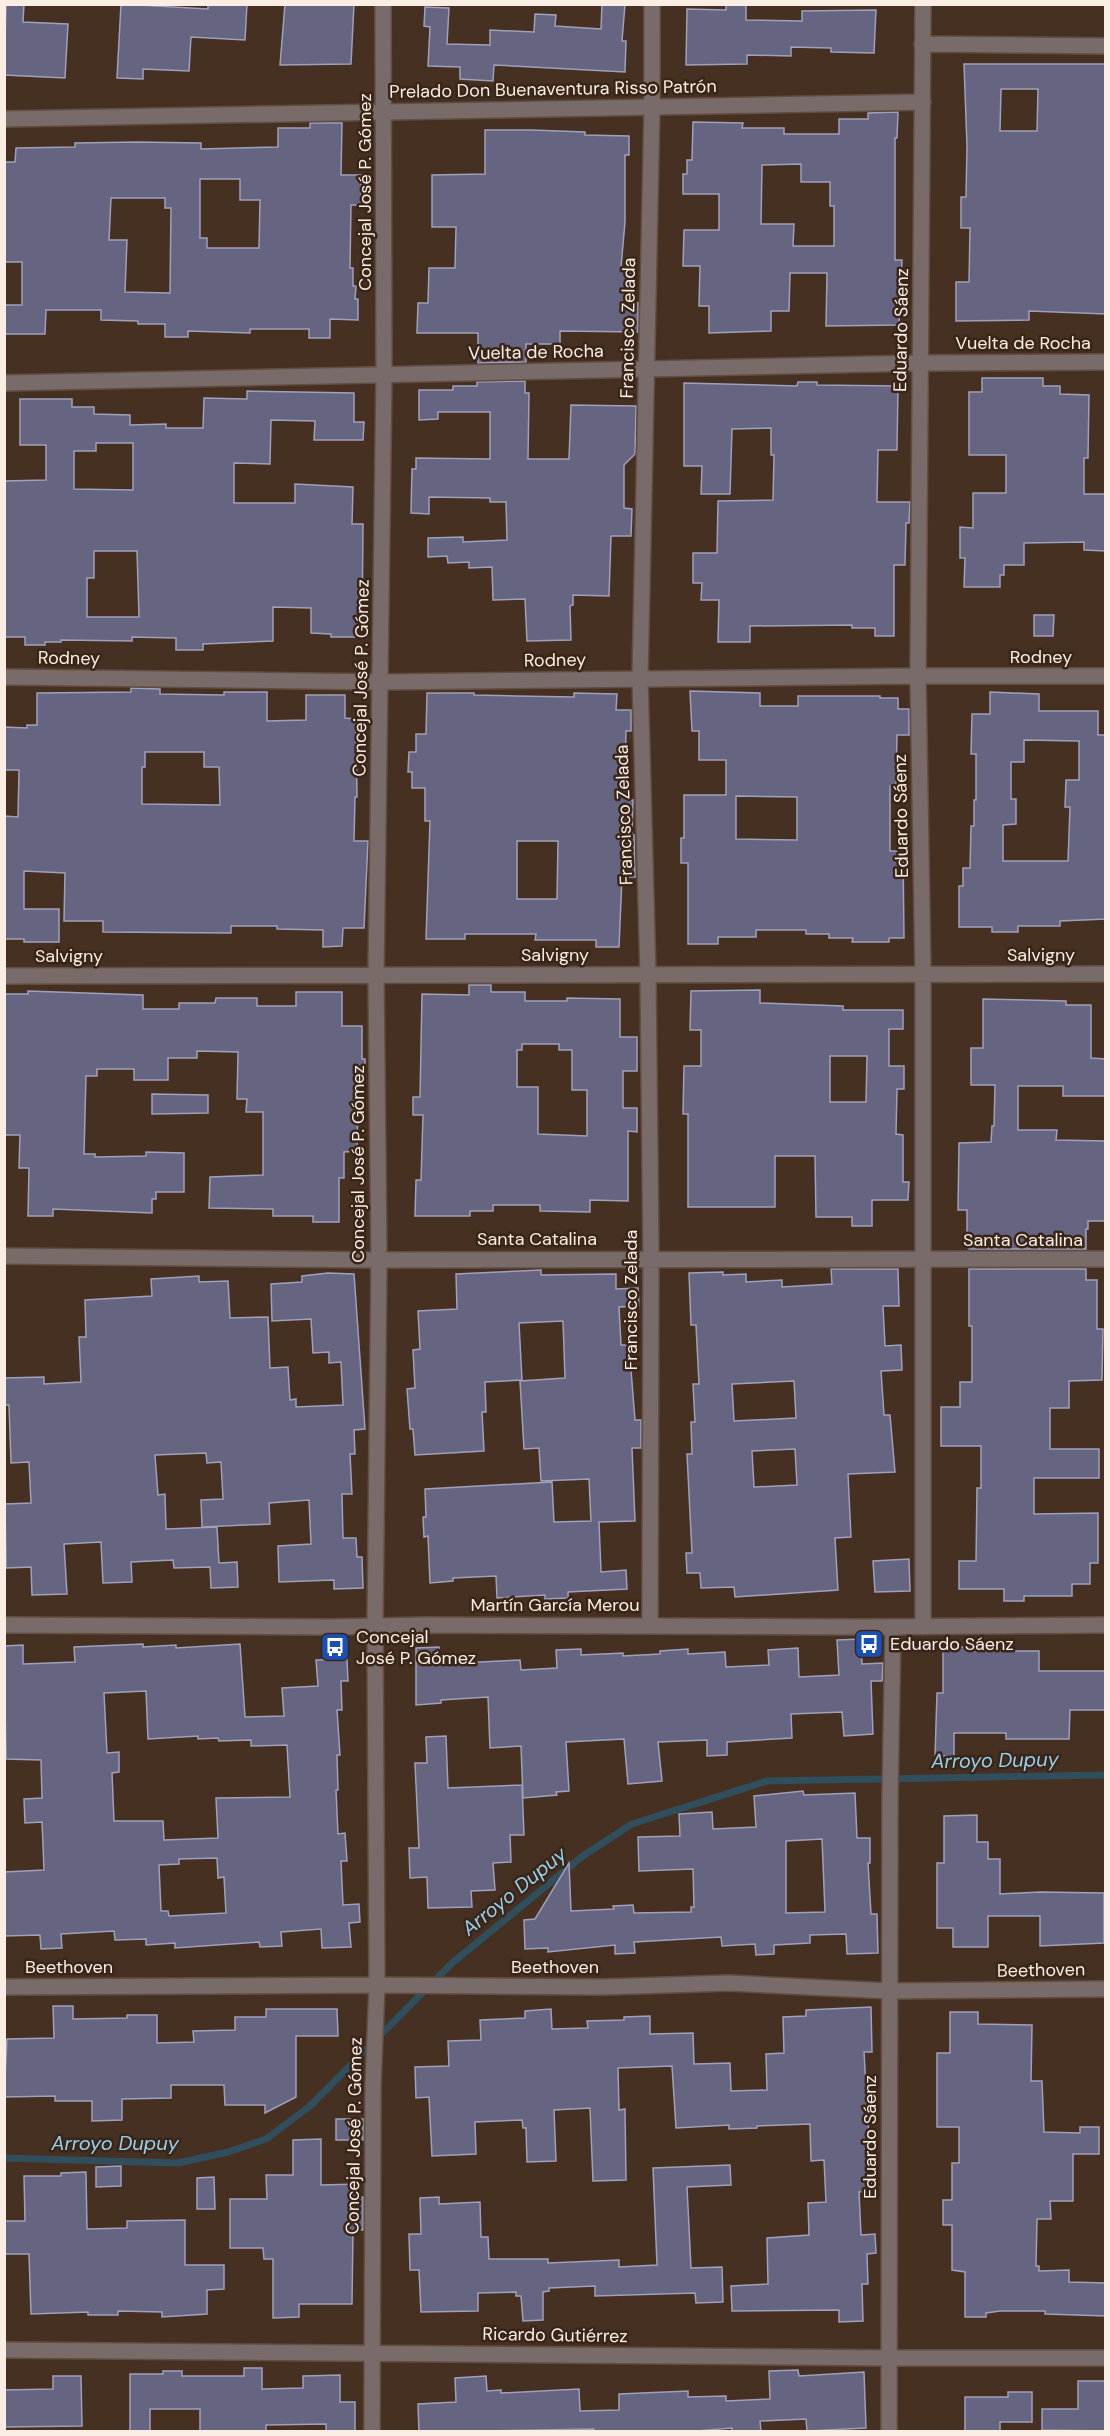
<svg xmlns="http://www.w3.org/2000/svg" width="1110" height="2436" font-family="'DM Sans',sans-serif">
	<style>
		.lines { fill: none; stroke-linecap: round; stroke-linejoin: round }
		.stream { stroke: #304e5c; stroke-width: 7 }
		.building { fill: #666581; stroke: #a0a0ba; stroke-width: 1.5; fill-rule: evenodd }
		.minor-casing { stroke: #624e41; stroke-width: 18 }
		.minor { stroke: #786b69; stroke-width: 15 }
		.labels { text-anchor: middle; stroke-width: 5; stroke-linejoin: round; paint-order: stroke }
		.street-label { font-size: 18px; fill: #faede4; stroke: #3a2619 }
		.poi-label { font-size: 18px; fill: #faede4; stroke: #3a2619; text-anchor: start }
		.water-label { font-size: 20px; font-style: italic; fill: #95d1ed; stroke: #3a2619 }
	</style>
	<rect width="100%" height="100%" fill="#453022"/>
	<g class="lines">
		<path class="stream" d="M4,2158l174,5 50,-11 38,-13 44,-33 141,-142 133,-109 48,-31 135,-43 339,-6"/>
	</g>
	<path class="building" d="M6,4h18l-1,18 45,2 -3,54 -61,-3z
		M121,4l87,5v-5h39l-2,36 -54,-3 -2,34 -46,-2v10l-26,-1z
		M285,4h69l-3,60 -71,1z
		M602,4h23l-3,37h4l-1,31 -131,-7 -1,16 -33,-2v-12l-32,-1 2,-39 -6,-1 1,-19 24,1 -2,36 43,1v-15l44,2 1,-18 21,1 -1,11 46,3z
		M726,5h20v15l56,1v-10l74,-1 -2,43 -43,-1v-4l-40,-1v9l-44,-1v9l-61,1 1,-56 39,1z
		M964,64h142v250l-77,-3v9l-73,1v-39h13l1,-54h-9v-31h5l1,-51zM1001,89h37l-1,42h-37z
		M898,112l-1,26h-2v122h7l-3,65 -73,1 1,-53h-37l-1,38h-18v20l-62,2v-27h-10l1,-40h-17l1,-36h35v-36h-36v-20h4v-14h5l1,-38 50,1 -1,5h42v6h55v-15h29v-6zM801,164v18h29v24h4v40h-41l1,-22h-33l1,-59z
		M310,123h32l-1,52h20v30h-10l-1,63h3v18h3l-1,13h3v21l-28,-1v19h-21v-9h-59v4l-62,-2v6h-23v-13h-27v-3l-37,-1v-10h-55l-1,24h-41v-29h18v-43h-18v-100h11l1,-14 59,-1v-4l62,-1 64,1v6l77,-2v-19h32zM200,179h40v21h20l-1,48h-52v-10h-7zM111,198h54v10h6l-1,85 -45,-1 2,-52h-18z
		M485,130h47l53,2v3l44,1v19h-4v67l-4,45 11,1v35h6v29l-78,-1v13h-34v18l-48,1v-30h-61l1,-30h10l1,-35h26l1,-41h-24v-52l53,-1z
		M982,378h61v8h17v8l29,1 -1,63h-4v36h22v57l-22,-1v-8l-60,1v22h-20v10h-4v12h-36l1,-29h-5v-31l13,1v-35h33v-38h-37v-63h13z
		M525,381v12h4l-1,66h41l2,-54 65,1 -1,48 -11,11v43l8,1 -1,27h-20l-2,60 -36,-1v10l-3,1 1,34 -44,1 -2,-42 -32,1 -1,-33 -23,1v-6l-21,1 -1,-7 -19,1v-19l35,-1v5l44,-2 -1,-38h-16v-4l-61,-1v17l-18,-1 1,-44h4v-11l74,1v-47h-52v7l-19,1v-30h34v-4h24v-4z
		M798,382h19v3l81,1 -1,64h-19l-1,52h33l-1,21h-3l-1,42h-11v71h-19v-8h-23v-3l-102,1v16h-32l1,-42h-18l1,-17h-9v-30h24l1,-52 55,-1 1,-45h-3v-27l-39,1 -2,65h-29l1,-28h-18v-83l113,3z
		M247,391l107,2v29h10l-1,18h-49l1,-19 -44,-1 -1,44 -36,-1v40h61v-19l58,3 -1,37h11l-1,113h-31v-3l-20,-1v-25l-38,-1v34l-70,3v6h-27v-12l-44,-1v4l-71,-1v2h-16v3h-20v-8h-21v-156l42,-1v-35h-26v-46h52v8h22v7l36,1v10l36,-1v4h37l1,-30 43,1zM96,443h37v47l-59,-1v-38h22zM94,551h43l2,66h-52v-39h7z
		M1034,615h20l-1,21h-19z
		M131,688l29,1v5l64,1v-3h43v29l39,-1v-25h39v23l11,1 1,78h-2l-1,44h14l-4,87h-21l-1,18 -19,1v-17l-46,-1v-3h-46v7l-128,-1v-11h-39l1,-48 -41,-2v38h35v33h-35v-3h-20v-123l14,1 1,-47h-15v-43l23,1v-3h10v-32l94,-1zM145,752h59v15h15l1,38 -78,-1v-37h3z
		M690,691l70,2v13h38v-10h82v2h18v11h11v26h-12l-1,51h-6v65h13l1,87h-15v4h-37l1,-4h-24v-4h-23v-4h-50v7h-38v7h-30v-81h-7v-25h3v-43h42v-35h-27v-29h-7zM736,796l61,1v43l-61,-1z
		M990,692l49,2v17h59v24h8v184l-46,2v5h-42v6h-26v-5h-33v-41h4v-18h7l1,-42h3v-26h2v-46h-5l1,-40h18zM1024,740l55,1v39h-13l-1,27h5l-2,54h-65v-36l13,-1v-25h-5v-37h13z
		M427,693h47v2l42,1 58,1v-4l43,1 -1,16h15v21h-5l-1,36h3l-1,33h6l-1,35h2l1,42h-13l-3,70h-23v-7h-61l1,-6h-71v5h-39l4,-118h-5v-33h-13v-16h-4l1,-20h7v-18h10zM517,841h41l-1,58h-40z
		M469,985h22v7h34v9h42v-3l53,1v38h17v34h-14v37h14v24l-9,-1v70l-38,-1v12l-50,-1v-6h-47v6h-23v5h-55l1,-36h5l2,-65h-10v-18h7l2,-103 47,1zM522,1044h37v6h13v40h15v46l-49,-2v-47h-21v-37h5z
		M760,990v13l83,3v4h60v19h-14v37h15v23h-7l-1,45 7,1v47h6l-1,18h-36v26h-20v-9h-36l-1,-61h-40v51h-87v-93h-5l1,-48h17v-36h-11l1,-39zM830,1056h37l-1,46h-36z
		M28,991l115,4v14h36v-6h36l1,-5h41v8h39v-14h46v34h20v33h3v18h-4v20l-3,-1 -1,55 -13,1v26h-5v44h-26v-6h-40v-7l-64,-1 1,-31 53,-2v-63h-17l1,-13h-10l1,-47 -41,-1v7h-29v22h-34v-11h-37v7h-11l-2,78h11v3l51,-1v-4l38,1v39h-28v7h-4v14l-99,-4v7h-25l1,-48h-10l1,-33h-16v-124l1,-17h23z
		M983,999l83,2v4h25v53l15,1v37h-43v-10h-45v44h39l-1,10 50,1v80h-18v8h-2v20h-117l-2,-2v-37h-9l1,-67 32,-1 1,-16h2l1,-41h-24v-37h12z
		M152,1094l56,1v18l-56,1z
		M831,1269h67l1,37h-16l2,40 16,-1 1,25 -21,1 3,44h6l5,57 -47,2 3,63 -16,1 3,52 -103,7 -1,-10 -33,1 -1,-15h-13l-1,-20h6l-5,-99h5l-1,-32h4l-2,-38h6l-3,-59h-5l-2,-52 34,-1v3l23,-1v8l36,-2v7l50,-3zM794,1381l2,37 -62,3 -2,-37zM795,1449l2,36 -43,2 -2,-36z
		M969,1269h117v11h11v49h6l-1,51 -33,1v27h-19v41h49v29h-65v36l64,-1v50h-8v21h-18v12h-48v5h-20v-12h-45v-28h17l1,-73h4v-42h-40v-39h19v-25h12v-56h-3z
		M541,1270v5l75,-1v15l22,-1 1,18 -20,1 2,38h8l6,75h6v28h-9l3,73 -36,1 2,50 25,-2 1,19 -59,3v6l-23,1v-4l-48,3 -1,-22 -43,2v3l-23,2 -2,-47 -4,1 -1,-20h3l-1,-28 127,-7 2,40 37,-1 -2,-42 -48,2 -2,-33 -15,1 -4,-68 45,-3 -2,-57 -44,2 3,57 -37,2 1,30h-4l2,39 -69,4 -2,-26h-3l-3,-40 8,-1 -2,-38 7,-1 -2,-38 39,-2 -1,-35z
		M328,1273l26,1 11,155 -11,1 1,24h-5l2,40h-10l1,44h13l1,19h5l1,31 -29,1v-9l-55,2 -1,-36 33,-2 -2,-44 -40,3 1,21 -68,3 -1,-27 22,-1 -2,-37 -14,1 -1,-10 -51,2 3,40 7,-1 1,35 51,-2 2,36 18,-1 1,25 -27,1 -1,-21 -36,1 -1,-8 -42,2 1,20 -29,1 -2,-41 -37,2 3,50 -35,1 -1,-28 -25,1 -1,-64 26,-1 -2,-41 -18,1 -2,-58h-5v-27l40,-1v7l37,-2 -2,-45h7l-1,-37 67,-4 -1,-17 48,-3v6l29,-1 2,37 38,-1 2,51 18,-1 2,33 6,-1v8l47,-2 -2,-43 -12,1v-11l-16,1 -2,-34 -39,2 -1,-37 31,-2v-6z
		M909,1559l1,32 -35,1 -2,-31z
		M861,1639l1,25 21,-1 -1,18h-11l2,53 -29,2 -2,-24 -51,2 1,24 -65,4v13l-20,1v-16l-49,2 4,39 -34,3 -4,-45 -58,3 3,49 -13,1 1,3 -34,3 -2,-52 -31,2 -2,-51 -47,3v3l-25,2v-57l23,-1 1,17 80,-4 1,10 36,-2 -1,-18 25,-1v6l42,-2v3l37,-2v-3l28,-2v5l37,-2 1,15 43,-2 -1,-15 30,-2 1,29 40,-2 -2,-35z
		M143,1644v3l33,-2v3l64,-4 5,73 39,-1 -2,-28 36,-2 -2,-26 31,-1 1,22h-7l1,29h-5l3,45h-3l1,35h-2l2,44 7,-1 2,28h-6l2,44 16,-1 1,18 -11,1 2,24 -29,1 -1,-19 -40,3 1,14 -22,1 -1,-5 -84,6v-5l-29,2v-6l-31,1 -1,-9 -53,3 1,14 -21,1 -1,-14 -36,1v-64l40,-2 -2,-48 -17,1 -1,-24 18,-1 -1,-38 -35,-1 -2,-113 19,-1v19l52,-2 -1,-15zM146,1691l2,48 50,-3v3l20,-1 1,3 32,-1v6l36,-1 3,52 -74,1 2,40 -54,2 -1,-19h-49l-2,-48 7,-1v-20l-12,1 -3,-60zM217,1858l1,20 6,-1 2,36 -57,3 -1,-5h-7l-2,-46 20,-1v-5z
		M943,1647h25v4h71v20h67v39h-36l-1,29h-63v-6h-52v23h-19l2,-63h6z
		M446,1736l2,52 74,-3 2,50h-14l1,27 -18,1 2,27 -24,1 1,16 -44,1 -1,-31 -17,1 -1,-30h10l-4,-85h12l-1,-26z
		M803,1791l1,4 51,-2 2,45h13v25h-2l3,51h6l1,39 -31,1 -1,-20 -36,1v8l-36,2v9l-18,1 -1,-11 -33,2 -1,-9 -87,5 1,11 -20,1v-9l-67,7v-4l-23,1 -1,-29 11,-1 34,-56 2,48 43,-2 -1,-3 20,-1 1,8 57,-1v-5h3l-1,-38 -54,2 -1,-34 42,-1 -1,-22 33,-2 1,17 43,-2 -2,-31zM822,1839l3,73 -39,1v-72z
		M977,1815v27h11v17h12v35l40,-2 64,1v50l-64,3v-30h-52v31h-35v-19h-16v-65h7v-47z
		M53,2006h20v13l54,-1v-3h30v28l37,-1 -1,-11 42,-1v-13h31v-8h71l1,27h-42v61l-31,16v-8h-40l-1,-20h-53v13l-49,1v21l-30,1v-20h-37v-5l-51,1 3,-58 47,-1z
		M871,2007l1,45h-8l8,139 -13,1 2,43 14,-1 1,19 -9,1 1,30h-6l1,37 -24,1v-12l-107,1 -1,-25 37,-2 -1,-46 42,-3 -1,-32 18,-1 -2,-42 -13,1 -1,-37 -53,2v2l-28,1v-4l-53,3 -4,-62 -54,2 1,42 6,-1 1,71 -33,1 -3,-73 -36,2 2,51 -29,1 -1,-34h-3l-1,-8 -47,2 1,32 -44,2 -3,-59 -13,1 -1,-31 34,-1 -1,-25 33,-1 -1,-20 45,-2v-7l26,-2 1,20 36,-1 -1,-7 37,-1v-3l26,-1v18l43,-1 1,31 36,-1 1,28 36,-1 -1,-36 18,-1 -1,-36 23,-1v-6z
		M950,2012h28v12l54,1 -1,56h11l2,51 36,1v-6h19v27h-26v47h-23l1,18h-14l-1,47h3v5l30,-1v12l37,1v33l-61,-2v-3h-45l-14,2v4h-21v-45l-13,-2v-45h-9v-25h9v-37h7v-36h-22v-74h13z
		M336,2119h27v21h-27z
		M321,2139v46l37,-1v13h5v33h-10l-1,74h-53v13l-26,1v-59h-9l-1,-11h-33v-49h37l-1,-24h27v-35z
		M730,2165l1,20 -44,2 4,81 31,-1 1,35 -27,1 -1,-10 -100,3v-10l-46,2v3l-6,1v28l-20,1 -2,-25h-5v-4l-38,1v18l-57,1 -2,-42h-9l-1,-36h12l-1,-36 19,-1v7l41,-2 1,35h7l1,22h59v4l71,-3v7l38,-2 -4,-97z
		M121,2166v20l-25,1v-20z
		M86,2172l1,57 40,-1v-7l58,-1v45h39v24l-17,1v24l-45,3v-5l-44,-1v4h-30v-3l-57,2 -2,-60h-25v-33h21l-1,-45h37v-3z
		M214,2177l1,32h-18v-31z
		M244,2368h18v21l41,-1v-12l37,-1v27h15v30h-29v-8l-60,1v7h-66v-23h-50v23h-20v-58h33v-3h19v5h62z
		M798,2370l1,6 65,-4 2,56 -59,3 -1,-12 -46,2 1,11h-29v-4l-47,4h-91v-3l-175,3 -1,-28 38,-2 -1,-24 31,-2 1,15 14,-1v3l78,-4 1,22 39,-1v-16l69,-3v6l38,-1v5l44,-2 -1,-28z
		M53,2376h28l1,50 -78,1v-37l49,-1z
		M1078,2381h28v50l-64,-1v-21h36z
		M1008,2392h24v30h-32v10h-35v-35h43z"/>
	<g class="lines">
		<g class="minor-casing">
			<path id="minor" d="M922,44l184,2
				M4,119l919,-17
				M4,383l916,-20 186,-1
				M4,677l376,5 538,-6h188
				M4,976l1102,-2
				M4,1256l375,4 727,-1
				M4,1625l327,2 94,-2 440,2 241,-2
				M650,1625l1,-367 -3,-284 -8,-296 12,-571v-103
				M923,1627v-653l-5,-298 5,-672
				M4,1987l373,-2 227,2 125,-4 161,8 216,-2
				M4,2350l885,8h217
				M372,2432l1,-346 4,-101 -2,-358 4,-367 -3,-286 8,-599 -1,-371
				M889,2432l1,-635 3,-170"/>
		</g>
		<use href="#minor" class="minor"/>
	</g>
	<defs>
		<g id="bus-square" transform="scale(1.5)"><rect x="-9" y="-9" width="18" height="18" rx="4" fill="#1a4fb4" stroke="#3a2619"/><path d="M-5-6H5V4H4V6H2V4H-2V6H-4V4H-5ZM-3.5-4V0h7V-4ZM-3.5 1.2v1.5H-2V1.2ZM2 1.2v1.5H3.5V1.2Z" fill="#fff"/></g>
	</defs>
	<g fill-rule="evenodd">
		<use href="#bus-square" x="869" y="1644"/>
		<use href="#bus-square" x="335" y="1647"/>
	</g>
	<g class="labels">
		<g class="street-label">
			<text transform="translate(553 89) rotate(-1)" y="6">Prelado Don Buenaventura Risso Patrón</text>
			<text transform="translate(365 192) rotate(-90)" y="6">Concejal José P. Gómez</text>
			<text transform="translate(628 328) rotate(-89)" y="6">Francisco Zelada</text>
			<text transform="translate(901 330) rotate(-89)" y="6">Eduardo Sáenz</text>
			<text x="1023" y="349">Vuelta de Rocha</text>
			<text transform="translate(536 352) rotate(-1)" y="6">Vuelta de Rocha</text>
			<text x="1041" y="663">Rodney</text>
			<text transform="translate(69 658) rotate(1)" y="6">Rodney</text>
			<text transform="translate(555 660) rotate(-1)" y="6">Rodney</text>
			<text transform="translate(361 678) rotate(-89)" y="6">Concejal José P. Gómez</text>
			<text transform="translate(624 815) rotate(-92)" y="6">Francisco Zelada</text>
			<text transform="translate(901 816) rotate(-91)" y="6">Eduardo Sáenz</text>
			<text x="555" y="961">Salvigny</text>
			<text x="1041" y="961">Salvigny</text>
			<text x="69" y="962">Salvigny</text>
			<text transform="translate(358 1164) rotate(-90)" y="6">Concejal José P. Gómez</text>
			<text x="537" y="1245">Santa Catalina</text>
			<text x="1023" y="1246">Santa Catalina</text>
			<text transform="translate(631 1300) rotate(-90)" y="6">Francisco Zelada</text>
			<text x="555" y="1611">Martín García Merou</text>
			<text x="69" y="1973">Beethoven</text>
			<text x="555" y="1973">Beethoven</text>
			<text transform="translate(1041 1970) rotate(-1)" y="6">Beethoven</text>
			<text transform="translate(354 2136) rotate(-89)" y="6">Concejal José P. Gómez</text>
			<text transform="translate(870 2137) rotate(-90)" y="6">Eduardo Sáenz</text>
			<text transform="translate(555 2335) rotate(1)" y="6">Ricardo Gutiérrez</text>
		</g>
		<g class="poi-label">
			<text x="356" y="1643">Concejal<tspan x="356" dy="21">José P. Gómez</tspan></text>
			<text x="890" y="1650">Eduardo Sáenz</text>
		</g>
		<g class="water-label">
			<text transform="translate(995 1760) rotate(-1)" y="7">Arroyo Dupuy</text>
			<text transform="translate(514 1891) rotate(-39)" y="7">Arroyo Dupuy</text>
			<text x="115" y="2150">Arroyo Dupuy</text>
		</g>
	</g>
	<rect width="1110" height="2436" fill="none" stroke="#faede4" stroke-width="12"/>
</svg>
